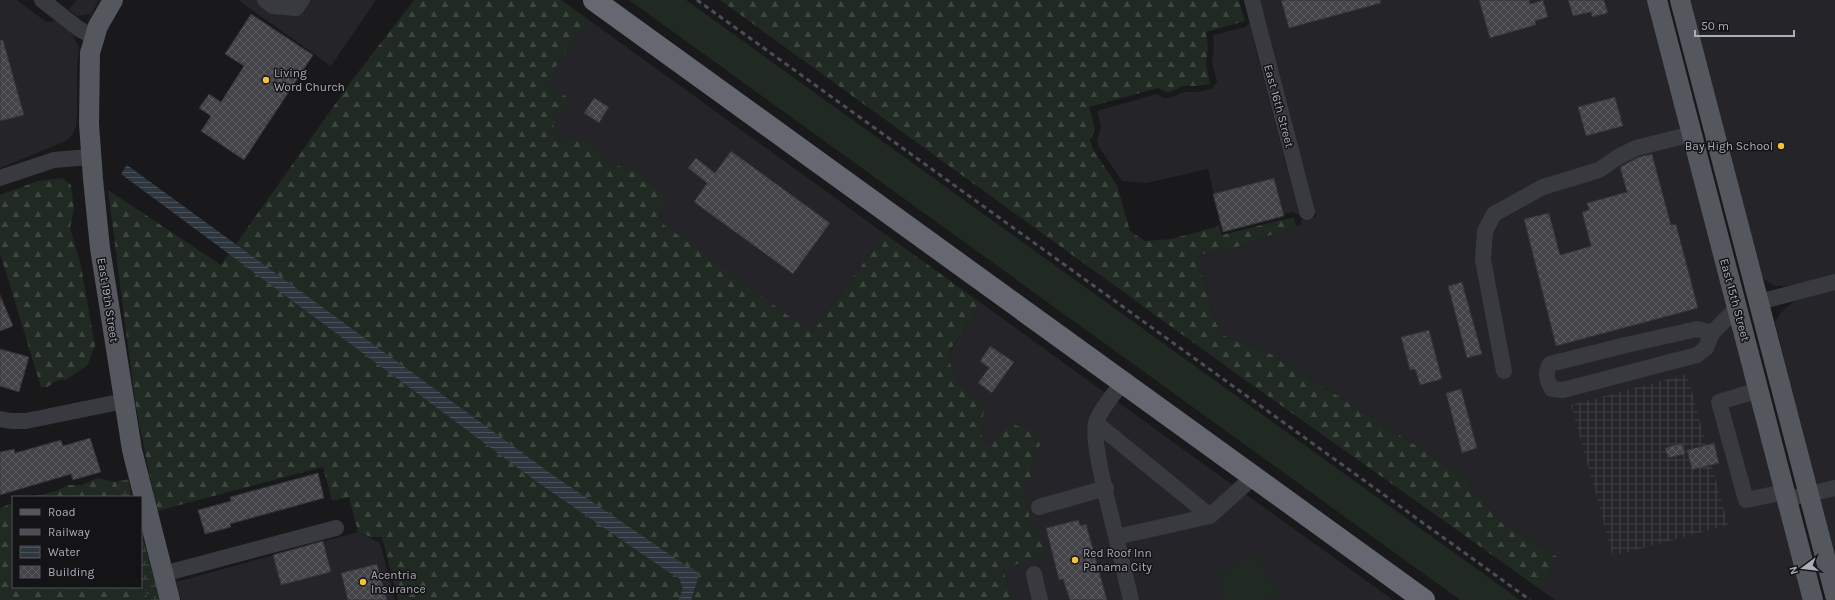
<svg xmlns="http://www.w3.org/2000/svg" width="1835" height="600" font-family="Karla,sans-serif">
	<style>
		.built { fill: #252428 }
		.industrial { fill: url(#industrial-grid) }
		.grass { fill: #202922 }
		.forest { fill: url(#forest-firs) }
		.wetland { fill: url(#wetland-marsh) }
		.water { fill: url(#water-rules) }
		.building { fill: url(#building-cross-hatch); stroke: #333337 }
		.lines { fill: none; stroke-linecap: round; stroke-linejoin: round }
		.minor { stroke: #393a40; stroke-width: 16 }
		.major { stroke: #55575f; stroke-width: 20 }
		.highway { stroke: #656871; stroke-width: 22 }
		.rail { stroke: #4c4e55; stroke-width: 3; stroke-dasharray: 5 4; stroke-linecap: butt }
		.poi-dot { fill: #f2c239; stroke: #141316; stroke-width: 1.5 }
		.labels { text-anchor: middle; stroke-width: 3; stroke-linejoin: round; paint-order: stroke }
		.poi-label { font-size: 12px; fill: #abaeba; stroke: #141316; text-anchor: start }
		.street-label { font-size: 12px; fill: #abaeba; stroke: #141316 }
	</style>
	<defs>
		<pattern id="industrial-grid" width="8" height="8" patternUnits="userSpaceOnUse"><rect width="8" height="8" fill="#252428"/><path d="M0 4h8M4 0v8" fill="none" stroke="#424145"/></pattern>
		<pattern id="forest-firs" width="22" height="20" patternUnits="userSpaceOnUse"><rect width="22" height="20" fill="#202922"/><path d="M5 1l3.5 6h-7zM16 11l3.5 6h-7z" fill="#3e4640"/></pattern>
		<pattern id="wetland-marsh" width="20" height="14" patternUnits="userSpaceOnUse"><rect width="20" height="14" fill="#202922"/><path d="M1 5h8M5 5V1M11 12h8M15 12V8" fill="none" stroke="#3e4640"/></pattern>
		<pattern id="water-rules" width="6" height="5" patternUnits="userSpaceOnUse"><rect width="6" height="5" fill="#2e363f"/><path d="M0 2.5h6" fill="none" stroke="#4a5159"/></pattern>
		<pattern id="building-cross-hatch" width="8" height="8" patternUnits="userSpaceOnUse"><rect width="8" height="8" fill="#434348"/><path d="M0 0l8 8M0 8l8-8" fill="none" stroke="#5b5c60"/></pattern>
	</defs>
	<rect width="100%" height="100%" fill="#19191b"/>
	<path class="built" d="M0,0h17l29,22 10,-1 8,6 8,7 7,13 1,-5 -3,24v49l-1,12 -4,8 -6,6 -66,27z
		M76,0h23l-14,26 5,-12 -13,2 -8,-6z
		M238,0h138l-45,66z
		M1260,0h387l157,600h-249l-15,-11 19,-31 -58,-36 -39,-47 -187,-119 -53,-21 -6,-12 -19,-63 4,-6 27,-4 74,-26 -1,-4 15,-3z
		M1690,0h145v275l-42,11h-19l-12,-8z
		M589,20l296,214 -81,110 -296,-211z
		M1249,22l50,193 -7,-3 -65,16 -6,-6 -13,-53 -61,14 -25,-2 -23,-34 -2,-7 4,-13 -4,-16 60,-17 7,4h6l14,-6h13l14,-3 6,-7 -5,-20 2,-14 -1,-13 33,-8z
		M1835,289v192l-17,4 -3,-3 -40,-160 7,-11 14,-11z
		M981,303l217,157 195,140h-382l-65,-243z
		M1835,494v65l-15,-57 2,-4z
		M358,532l22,11 15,57h-214l-5,-18z"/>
	<path class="industrial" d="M1687,374l41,151 -115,31 -42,-151z"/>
	<path class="grass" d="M629,0h57l834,600h-60z
		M1253,553l28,42 -19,5h-37l-5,-25z"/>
	<path class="forest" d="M414,0h147l28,20 -33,46 -7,21 10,3 11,10 -17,25 6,13 27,3 33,25 20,6 28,24 -11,23 156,114 73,-99 96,69 -33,50c6,31 10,36 37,53l-3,15v23l9,1 10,-14 12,-7 23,9 4,12 -8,17 -2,21 -7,5 9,40 6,-1 7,29 -42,12 8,32h-613l-16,-63h-11l-13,-5 -9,-35 -17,4 -9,-34 -166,44 -21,-103 -28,-218 113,75 132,-186z
		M720,0h519l6,21 -39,11 2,15 -2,16 4,21 -12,2h-15l-15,7 -10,-5 -69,19 6,22 -5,11 3,10 24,35 13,46 15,10 26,-2 48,-13 3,9 72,-18 2,9 -68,24 -27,4 -4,6 19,63 6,12 53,21 187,119 39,47 58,36 -19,31 -306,-217z
		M63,178l8,7 3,24 -4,19 11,38 14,80 -8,20 -20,13 -11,2 -9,6h-6l-41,-134v-58l38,-14z
		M97,478l19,4 4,15h-87l23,-6 12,-6h13z
		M13,503v84h128v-12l7,25h-148v-92z"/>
	<path class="wetland" d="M128,479l4,18h-12l-4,-15z
		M141,531l19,69h-12l-7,-25z"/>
	<path class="water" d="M127,165l423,308 138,94 6,2 5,6 -8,25h-13l5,-11 -4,-11 -12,-7 -130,-89 -416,-308z"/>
	<path class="building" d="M1281,0h100v3l-92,25z
		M1479,0h50l1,4 13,-4 5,17 -13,4 1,4 -46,13z
		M1568,0h36l4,13 -16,4 -1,-5 -18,4z
		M251,14l62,41 -69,105 -43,-29 10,-15 -12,-8 10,-14 12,8 23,-36 -19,-12z
		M0,40h3l21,75 -24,6z
		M1615,97l8,29 -37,10 -8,-29z
		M594,98l15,9 -10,16 -15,-10z
		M731,151l99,72 -37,51 -99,-72 13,-19 -19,-15 8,-10 19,15z
		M1652,154l19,71 5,-1 22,84 -142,38 -32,-127 25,-6 11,42 31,-9 -9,-34 7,-2 -2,-7 40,-11 -7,-25 19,-10z
		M1274,178l10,38 -61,16 -10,-38z
		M1462,282l20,72 -15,4 -19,-72z
		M0,295l13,31 -13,5z
		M1429,330l13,49 -22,6 -5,-16 -5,1 -9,-33z
		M990,346l24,16 -22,31 -14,-10 11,-15 -9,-7z
		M0,349l29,8 -10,35 -19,-6z
		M1461,389l16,59 -15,5 -16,-60z
		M90,438l11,34 -28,8 -2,-6 -71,21v-43l14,-3 1,4 46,-13 2,6z
		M1682,443l3,11 -17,4 -3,-10z
		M1714,443l5,20 -27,7 -5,-20z
		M318,473l6,25 -94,26 1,3 -26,7 -7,-24 33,-9 -1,-4z
		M1078,520l3,6 5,-2 21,76h-37l-7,-21 -4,1 -13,-52z
		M323,541l8,31 -50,13 -8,-30z
		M377,564l10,36h-39l-7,-27z"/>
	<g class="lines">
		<path class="minor" d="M42,0l37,29 15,8
			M265,0l8,6 23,2 6,-8
			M1252,0l55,212
			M0,178l54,-18 36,-3
			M1759,302l76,-20
			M1712,333l-6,15 -9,7 -134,35 -11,-1c-6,-9 -7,-16 -2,-25l76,-19 71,-16 15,4 25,-25
			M1504,371l-21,-111 2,-29 9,-17 49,-27 56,-17 19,-13 18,-9 56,-14
			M1123,382c-8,10 -24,29 -27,41 -5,19 15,91 20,114l94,-21 43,-39
			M1759,390l-40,12 27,98 39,-8
			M0,419l11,2h15l98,-20
			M1096,423l114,93
			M1787,499l48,-11
			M1039,507l67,-19
			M1116,537l15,63
			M163,574l173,-46
			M1034,574l6,26"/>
		<path class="major" d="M113,0l-15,26 -8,27 -1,71 4,55 7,69 32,202 38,150
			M1657,0l156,600
			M1680,0l155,595"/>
		<path class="highway" d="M594,0l830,600"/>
		<path class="rail" d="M697,0l833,600"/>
	</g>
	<g class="poi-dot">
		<circle cx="266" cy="80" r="4"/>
		<circle cx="1781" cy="146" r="4"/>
		<circle cx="1075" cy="560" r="4"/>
		<circle cx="363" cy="582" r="4"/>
	</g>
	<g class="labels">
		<g class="poi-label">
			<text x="274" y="77">Living<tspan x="274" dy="14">Word Church</tspan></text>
			<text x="1773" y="150" text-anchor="end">Bay High School</text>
			<text x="1083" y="557">Red Roof Inn<tspan x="1083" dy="14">Panama City</tspan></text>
			<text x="371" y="579">Acentria<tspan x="371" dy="14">Insurance</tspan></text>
		</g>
		<g class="street-label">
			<text transform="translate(1279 106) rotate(75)" y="4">East 16th Street</text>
			<text transform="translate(108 300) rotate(81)" y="4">East 19th Street</text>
			<text transform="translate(1735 300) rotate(75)" y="4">East 15th Street</text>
		</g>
	</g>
	<rect x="12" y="496" width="130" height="92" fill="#141316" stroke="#505158"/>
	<rect x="20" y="509" width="20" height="6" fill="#55575f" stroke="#505158"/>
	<text x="48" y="516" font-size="12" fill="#abaeba">Road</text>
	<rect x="20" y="529" width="20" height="6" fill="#4c4e55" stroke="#505158"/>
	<text x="48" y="536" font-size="12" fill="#abaeba">Railway</text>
	<rect x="20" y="546" width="20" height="12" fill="url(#water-rules)" stroke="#505158"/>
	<text x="48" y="556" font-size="12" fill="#abaeba">Water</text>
	<rect x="20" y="566" width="20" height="12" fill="url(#building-cross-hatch)" stroke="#505158"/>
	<text x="48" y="576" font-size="12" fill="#abaeba">Building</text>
	<g transform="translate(1803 568) rotate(255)" stroke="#141316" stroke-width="3" paint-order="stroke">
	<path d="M0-3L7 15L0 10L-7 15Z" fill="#abaeba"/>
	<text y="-6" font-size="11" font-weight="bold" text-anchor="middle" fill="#abaeba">N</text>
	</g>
	<path d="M1695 30v6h99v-6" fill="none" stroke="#abaeba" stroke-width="2"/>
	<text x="1701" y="30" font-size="12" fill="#abaeba" stroke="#141316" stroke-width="3" paint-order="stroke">50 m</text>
</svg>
